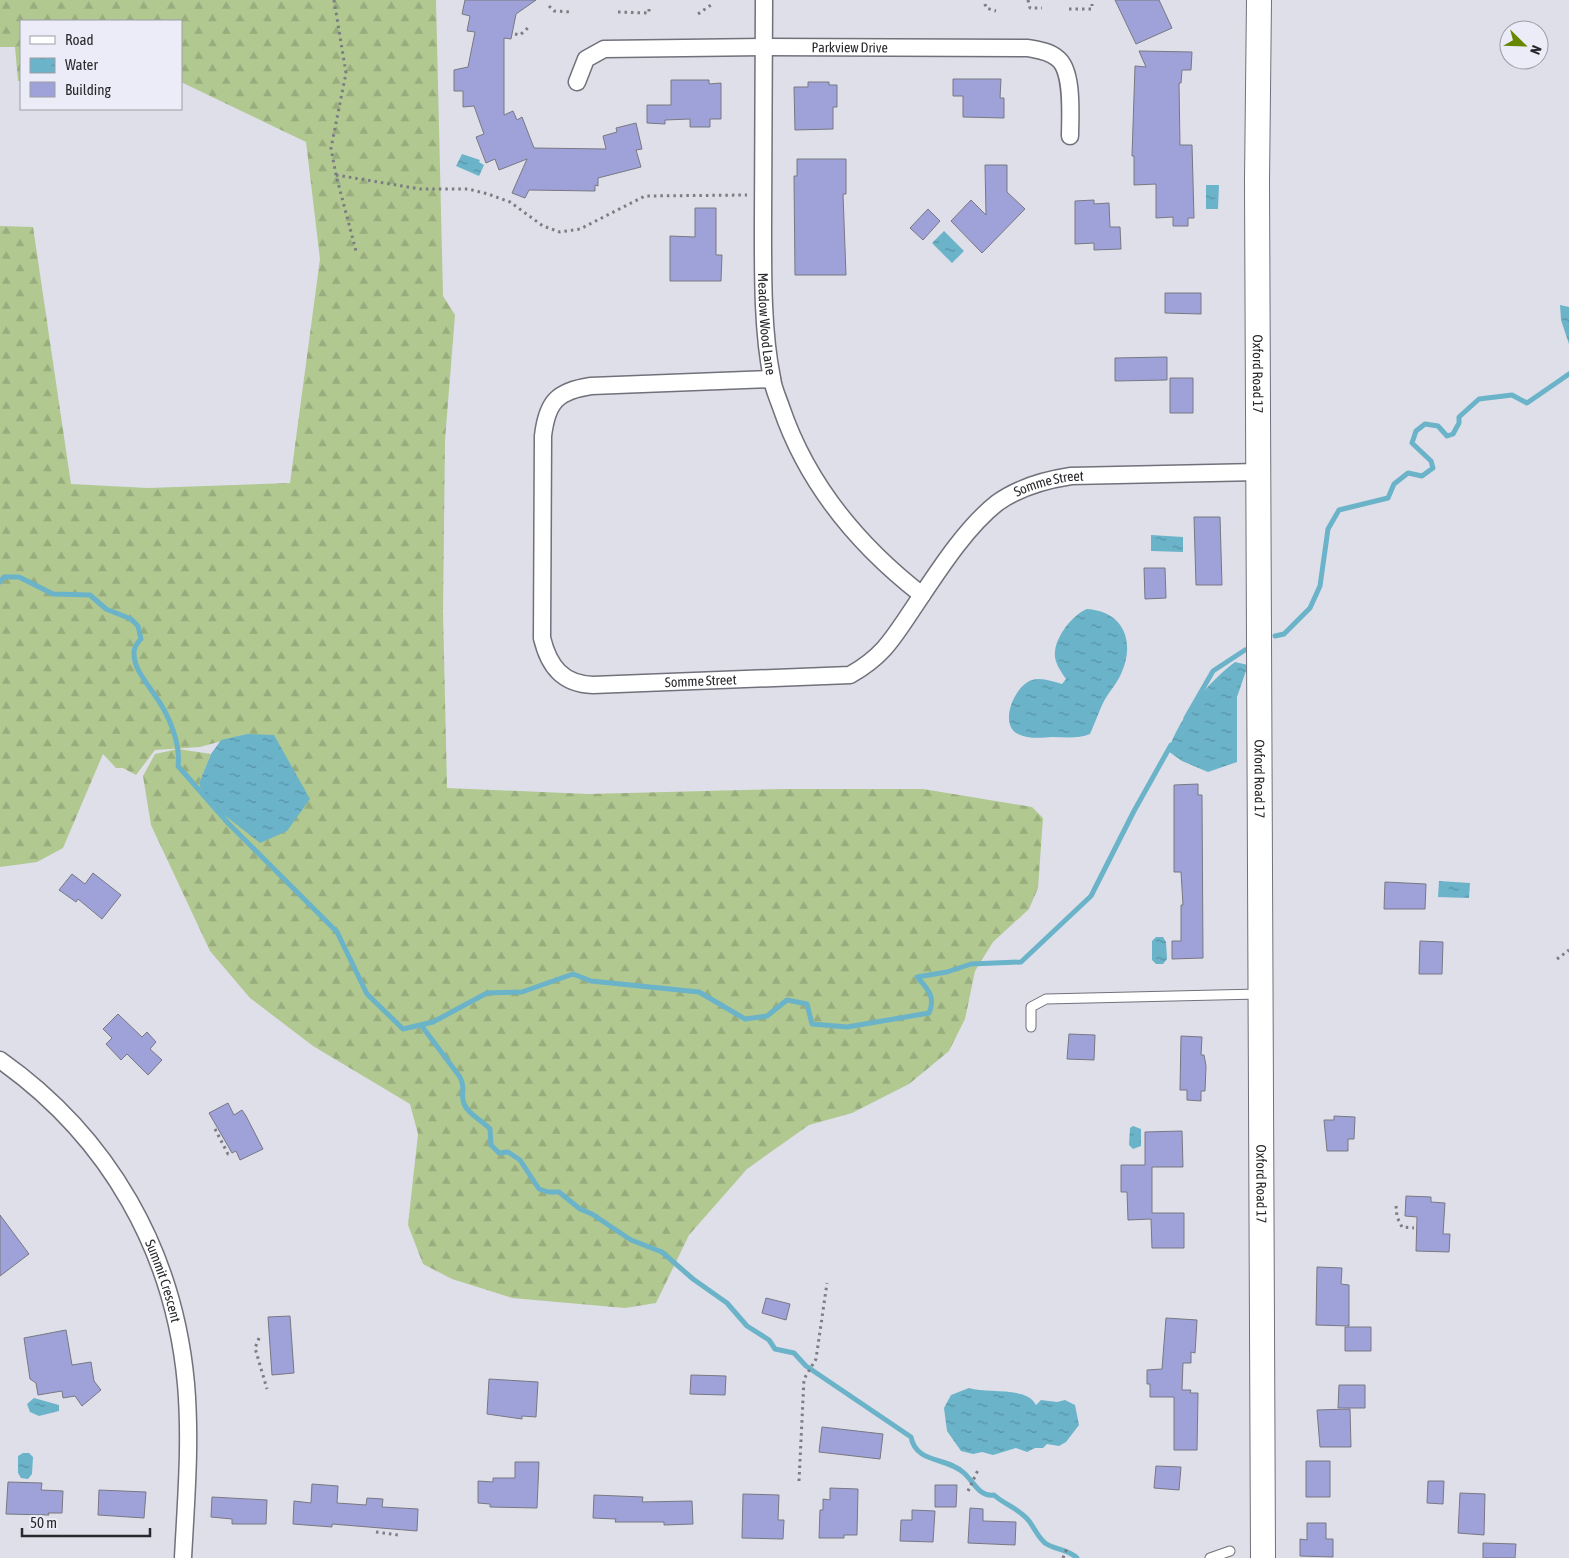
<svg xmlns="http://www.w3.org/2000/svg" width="1569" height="1558" font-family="'Asap Condensed',sans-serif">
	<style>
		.forest { fill: url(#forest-firs) }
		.water { fill: url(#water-ripples) }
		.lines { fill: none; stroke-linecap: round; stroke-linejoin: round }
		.stream { stroke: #6bb3c9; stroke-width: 5 }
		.building { fill: #9fa2d9; stroke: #787882 }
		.service-casing { stroke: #70717a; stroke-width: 11 }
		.minor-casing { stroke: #70717a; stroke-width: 19 }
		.secondary-casing { stroke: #70717a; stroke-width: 26 }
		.path { stroke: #7c7c83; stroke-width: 3; stroke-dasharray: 2.5 4; stroke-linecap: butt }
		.service { stroke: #fff; stroke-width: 9 }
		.minor { stroke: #fff; stroke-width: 16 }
		.secondary { stroke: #fff; stroke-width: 24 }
		.labels { text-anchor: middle; stroke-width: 4; stroke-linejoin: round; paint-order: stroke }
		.street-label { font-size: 14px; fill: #29292d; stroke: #ebecf7 }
	</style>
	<defs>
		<pattern id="forest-firs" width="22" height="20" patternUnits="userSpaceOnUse" patternTransform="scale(1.25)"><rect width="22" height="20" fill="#b1c891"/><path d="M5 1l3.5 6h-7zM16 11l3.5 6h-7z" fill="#98ac7d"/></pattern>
		<pattern id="water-ripples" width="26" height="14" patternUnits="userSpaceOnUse" patternTransform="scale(1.25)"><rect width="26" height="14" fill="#6bb3c9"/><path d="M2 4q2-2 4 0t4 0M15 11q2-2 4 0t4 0" fill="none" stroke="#5892a4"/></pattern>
	</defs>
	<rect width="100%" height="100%" fill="#dedfe9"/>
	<path class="forest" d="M0,0h436l7,296 12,19 -10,125 -2,171 4,177 141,6 195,-5h140l109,18 11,11 -5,70 -9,21 -36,33 -18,29 -10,48 -16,32 -40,33 -57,29 -43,12 -62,44 -58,66 -33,68 -31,5 -113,-10 -60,-19 -29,-15 -15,-39 10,-91 -8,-30 -97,-58 -63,-48 -40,-47 -59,-126 -8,-49 12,-22 23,-5 33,5 -12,29 48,-49 -47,13 -45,3 -19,25 -13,-7h-7l-13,-14 -40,94 -26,14 -37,5v-641l33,1 38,257 77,4 142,-5 30,-224 -14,-117 -125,-60v-61h-160v60h-3l-3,-34h-15z"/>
	<path class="water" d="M462,154l18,6 -1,2 5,3 -5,11 -23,-10z
		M1206,185h13l-1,24h-12z
		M944,231l20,20 -12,12 -20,-20z
		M1560,305l9,2v37l-8,-24z
		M1151,535l32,2v15l-32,-1z
		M1087,609c40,3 49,37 32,69 -4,8 -11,15 -15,23 -5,10 -9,22 -14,33 -12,5 -25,3 -38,3 -11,1 -25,2 -34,-3 -20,-10 -3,-49 14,-54 9,-3 20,1 30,4l4,-5c-4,-6 -10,-14 -11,-22 -2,-18 17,-42 32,-48z
		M1235,662l13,3 -11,32v65l-29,10 -26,-11 -14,-10c12,-34 38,-67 67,-89z
		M247,734l27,1 36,64 -23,32 -27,12 -55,-43 -6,-17 12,-29 10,-14z
		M1439,881l31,2 -1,15 -31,-1z
		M1156,937h7l3,5 1,17 -4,5h-7l-4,-4v-19z
		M1133,1126l8,3v17l-8,3 -4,-4 1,-17z
		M969,1388c19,6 58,-2 67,17l5,-5 16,2 8,-2 10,5 4,20 -13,17 -7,4 -12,-2 -4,4h-8l-8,4 -11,-4 -23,7 -11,-3 -9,2 -12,-3 -14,-20 -3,-23 7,-13z
		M34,1398l25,7v6l-20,5 -9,-4 -3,-8z
		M23,1453h6l4,4 -1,17 -4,5 -7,-1 -3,-5v-17z"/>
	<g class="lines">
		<path class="stream" d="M0,582l4,-5h15l34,17 37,1 16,14 25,10 7,7 3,13c-4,4 -7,8 -7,13 -1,17 14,32 22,45 13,18 25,47 22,69l50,57 109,109 30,62 36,35 30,-7 54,-29 35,-1 51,-18 18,7 108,11 46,27 22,-3 20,-16 20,4 5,20 35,3 82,-14c7,-16 -1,-24 -12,-36l30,-5 24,-8 50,-2 70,-66 43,-85 37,-66
			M1275,636l9,-2 26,-26 10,-22 8,-57 11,-19 49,-12 6,-14 14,-11 14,3 11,-8 -2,-7 -19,-18 4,-12 9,-7 13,2 9,10 6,-2 6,-11v-6l20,-18 33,-4 15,8 42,-29
			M1186,718l27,-47 32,-21
			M421,1025l39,52c6,12 1,13 3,23 2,13 19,20 27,29l1,16 8,8 9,-1 12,8 19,29 9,3h11l21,17 12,5 39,26 31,12 31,27 34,24 20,23 22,14 6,9 19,4 12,13 105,71c5,27 37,20 53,36 10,9 15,24 30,22 11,10 26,14 35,26 6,8 8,15 16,22 10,7 23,6 32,15"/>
	</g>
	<path class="building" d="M465,0h71l-20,14 -5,25 -7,-1v77l9,-4 4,9 5,-3 12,31 72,1 -3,-13 14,-4 -1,-4 20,-5 6,26 -6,1 5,17 -43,11v8l-3,-1v6l-66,-1 -4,8 -13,-5 15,-34 -28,11 -4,-11 -9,4 -10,-26 8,-3 -10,-28 -11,1v-16h-9v-21l14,-3 7,-35 -8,-1 3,-15 -8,-2z
		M1115,0h44l13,28 -36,16z
		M1139,51l53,1 -1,18h-9l-1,13h-2l1,62h12l2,73h-6v8h-15v-9l-17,1v-34l-22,1v-29h-2l3,-90 11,1z
		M953,79h48l-1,19h4v20l-41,-1v-21h-10z
		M671,80h38v4l12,-1v36h-11v8h-20v-8l-25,1v4l-18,-1v-18h24z
		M808,82h21v3h8v22h-4v22l-38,1 -1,-43h14z
		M797,159h49v35h-3l3,81h-51l-1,-99h3z
		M985,165h22v27l18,17 -43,44 -31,-32 20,-21 15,15z
		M1094,200v4l15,-1 1,24h10l1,22 -27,1v-7l-19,1v-43z
		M695,208h21v47h6l-1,26h-51v-45l25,1z
		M928,209l12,12 -17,19 -13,-12z
		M1165,293h36v21l-36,-1z
		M1167,357v23l-52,1v-23z
		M1170,378h23v35h-23z
		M1194,517h26l2,68h-26z
		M1144,568h21l1,30 -21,1z
		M1198,784v11h4l1,163 -31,1v-18h9v-36h2l-2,-33h-7v-87z
		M93,873l28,22 -19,24 -24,-20 -2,3 -17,-12 13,-16 13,10z
		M1385,882l41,2 -1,25h-41z
		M1420,941l23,1 -1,32h-23z
		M118,1014l24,23 5,-5 9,10 -6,7 12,11 -14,15 -21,-21 -6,6 -15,-16 6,-6 -9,-9z
		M1069,1034l26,1 -1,25 -27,-1z
		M1181,1036l21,1 -1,18h3l2,11 -1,25h-4v10l-14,-1v-10h-7z
		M228,1103l6,12 8,-5 4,6 17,33 -23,11 -4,-9 -4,2 -23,-40z
		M1334,1116l21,1 -1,22h-6v12h-21l-3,-31h10z
		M1182,1131l1,36h-31v46h32v35h-32l-1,-29 -23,1 -1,-28h-6v-27h24v-33z
		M1406,1196l25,1v5l14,1 -2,31h7l-1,18 -33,-1 1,-34 -12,-1z
		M0,1215l29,39 -29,22z
		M1317,1267l25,1 -1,16 8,1v41l-33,-1z
		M766,1298l24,6 -4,16 -24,-7z
		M290,1316l4,57 -22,2 -4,-58z
		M1166,1318l31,2 -2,33 -4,-1v11h-8l-1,27h9l-1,3h8l-1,57h-23v-53h-24v-13h-3v-14l15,-1z
		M1345,1327h26v24h-26z
		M66,1330l6,35 19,-3 3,19 7,9 -19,16 -7,-10 -12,2 -1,-7 -24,4 -2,-12 -6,-4 -6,-41z
		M691,1375l35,1 -1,19 -35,-1z
		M489,1379l49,3 -2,35 -14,-1v3l-35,-5z
		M1339,1385h26v23h-27z
		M1350,1409l1,38h-31l-3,-37z
		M822,1427l61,7 -3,25 -61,-7z
		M1306,1461h24v36h-24z
		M515,1462h24l-2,46 -47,-1v-3l-12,-1v-22l15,1v-4h22z
		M1156,1466l25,1 -2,23 -25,-2z
		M1428,1481h16l-1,23 -16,-1z
		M8,1482l34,1 -1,7 22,1 -1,22h-14l1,2 -43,-1z
		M312,1484l26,2 -1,17 29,2 1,-7 16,1 -1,8 36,2 -1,22 -85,-7v3l-39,-3 1,-23 17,2z
		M935,1485h22l-1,22h-21z
		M830,1488l28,1 -1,46h-13v3h-25l1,-28h3v-11l7,1z
		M99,1490l47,2 -2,26 -46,-3z
		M1460,1493l25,1 -1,41 -26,-2z
		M743,1494l36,1 -1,25h6l-1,19 -41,-1z
		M594,1495l49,2 -1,5 50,-1 1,23 -29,1v-3h-49l1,-3 -23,-1z
		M212,1497l55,3 -1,24h-34v-5l-21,-2z
		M970,1508l13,1v12l33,1 -1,23 -47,-2z
		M912,1510l23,1 -2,31 -33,-1 1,-21h11z
		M1307,1523h19v16h7v18l-33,-1v-17l7,1z
		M1483,1543l33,1 -1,14h-32z"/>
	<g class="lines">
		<g class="service-casing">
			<path id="service" d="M1031,1027v-20l15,-8 213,-5
				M1210,1558l20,-7"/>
		</g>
		<g class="minor-casing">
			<g id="minor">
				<path id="s1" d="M764,0c0,73 -1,146 -1,220 0,49 -1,110 9,158 1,10 6,20 9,29 26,77 78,139 141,188"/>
				<path id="s2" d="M577,82l9,-23 18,-10 160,-2 264,1c10,2 21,3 29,10 17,12 13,59 13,78"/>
				<path id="s3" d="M772,379l-181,7c-34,5 -44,16 -48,50l-1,202c7,29 21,46 51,47l257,-10c32,-18 42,-35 62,-65 23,-34 52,-81 85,-107 22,-16 48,-23 74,-27l187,-4"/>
				<path id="s4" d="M0,1060c109,77 174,191 186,324 5,58 0,116 -3,174"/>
			</g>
		</g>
		<g class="secondary-casing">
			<g id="secondary">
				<path id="s5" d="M1259,0l-2,181 6,1377"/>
			</g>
		</g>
		<path class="path" d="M334,0l12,73 -15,75 5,27 20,76
			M1028,0l2,8h12
			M985,4l1,4 10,3
			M549,6l5,5 17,1
			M1069,9h23v-5
			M618,12l31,1v-7
			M698,14l13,-9
			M515,34l5,1 10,-9
			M336,175l84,14h48l20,5 22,8 33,24 17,6 20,-3 65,-33 102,-1
			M1557,959l12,-9
			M215,1129l13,25 4,-1
			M1396,1206l1,11 5,10 12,1
			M259,1338l-4,10 12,41
			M799,1481l5,-102 12,-20 11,-76
			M968,1491l11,-23
			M376,1532l22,3
			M1063,1558l5,-12"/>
		<use href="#service" class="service"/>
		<use href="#minor" class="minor"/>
		<use href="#secondary" class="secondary"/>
	</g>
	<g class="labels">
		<g class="street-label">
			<text dy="5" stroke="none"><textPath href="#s2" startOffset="291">Parkview Drive</textPath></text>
			<text dy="5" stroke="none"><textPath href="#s1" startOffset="324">Meadow Wood Lane</textPath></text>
			<text dy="5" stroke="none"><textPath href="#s5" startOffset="374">Oxford Road 17</textPath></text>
			<text dy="5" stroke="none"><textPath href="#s3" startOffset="1078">Somme Street</textPath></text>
			<text dy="5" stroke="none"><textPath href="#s3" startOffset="644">Somme Street</textPath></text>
			<text dy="5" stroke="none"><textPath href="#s5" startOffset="779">Oxford Road 17</textPath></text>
			<text dy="5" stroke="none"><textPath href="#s5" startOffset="1184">Oxford Road 17</textPath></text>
			<text dy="5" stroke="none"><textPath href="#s4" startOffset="280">Summit Crescent</textPath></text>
		</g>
	</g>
	<rect x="20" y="20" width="162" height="90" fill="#ebecf7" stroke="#9d9ea6"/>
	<rect x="30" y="36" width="25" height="8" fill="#ffffff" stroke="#9d9ea6"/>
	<text x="65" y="45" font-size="15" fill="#29292d">Road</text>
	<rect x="30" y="58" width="25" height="15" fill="url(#water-ripples)" stroke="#9d9ea6"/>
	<text x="65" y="70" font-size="15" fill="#29292d">Water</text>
	<rect x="30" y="82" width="25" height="15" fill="#9fa2d9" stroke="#9d9ea6"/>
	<text x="65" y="95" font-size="15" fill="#29292d">Building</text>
	<g transform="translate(1524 45) rotate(113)"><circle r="24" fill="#ebecf7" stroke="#9d9ea6"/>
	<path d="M0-4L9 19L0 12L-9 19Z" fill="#678701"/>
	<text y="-8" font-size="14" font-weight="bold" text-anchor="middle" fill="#29292d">N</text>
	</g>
	<path d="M22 1528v8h128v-8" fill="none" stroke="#29292d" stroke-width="2.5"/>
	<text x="30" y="1528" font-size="15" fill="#29292d" stroke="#ebecf7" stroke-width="4" paint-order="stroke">50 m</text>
</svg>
